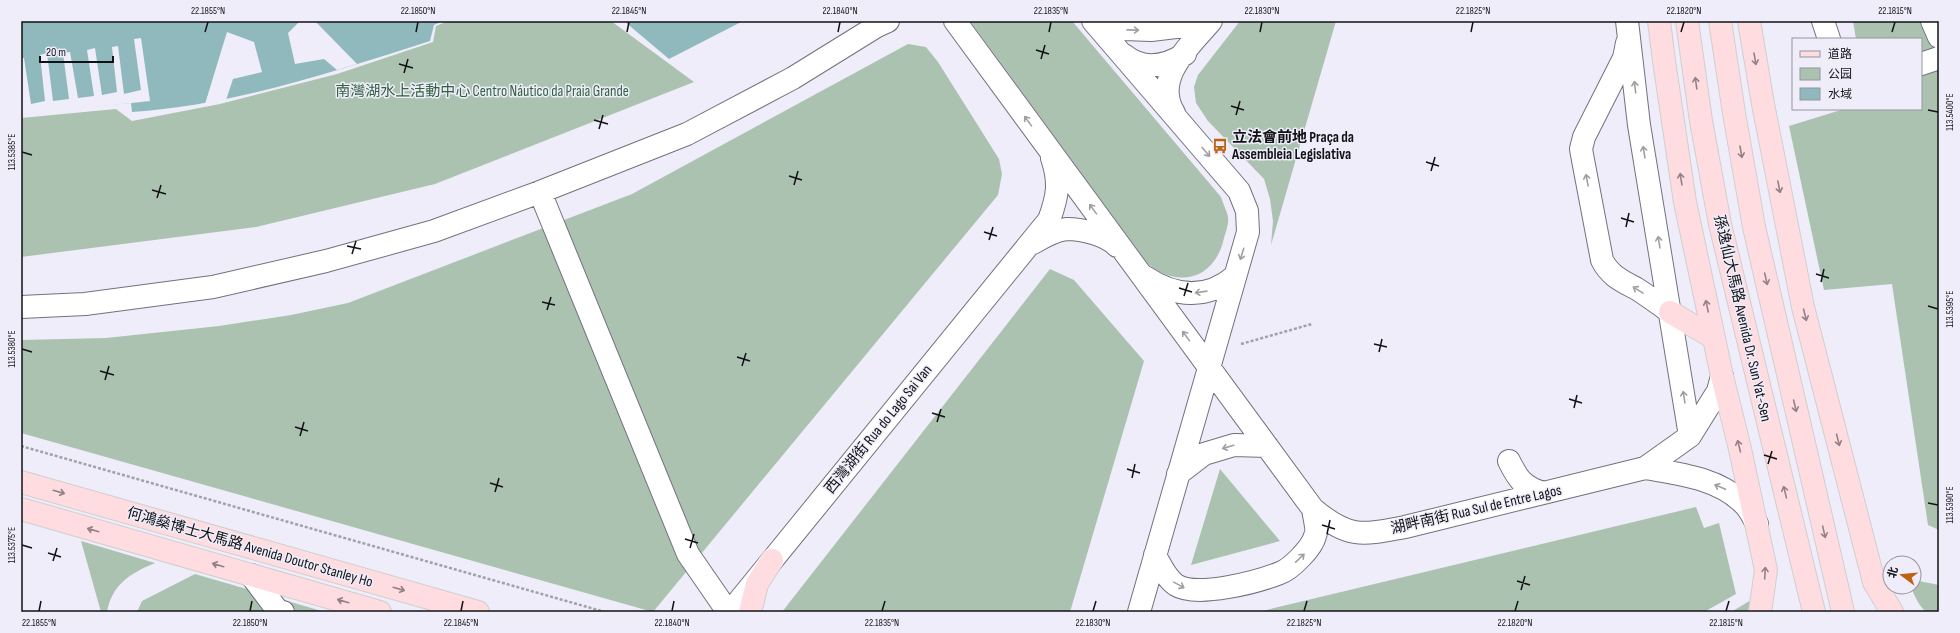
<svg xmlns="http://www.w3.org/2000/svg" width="1960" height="633" font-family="'Sofia Sans Condensed','Noto Sans SC',sans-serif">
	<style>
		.green { fill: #abc2b1 }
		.water { fill: #8fb9bc }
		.pier { fill: #eeedf9 }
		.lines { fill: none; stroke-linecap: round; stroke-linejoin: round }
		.minor-casing { stroke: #72727d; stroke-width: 24 }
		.major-casing { stroke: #d0cfd0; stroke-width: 24 }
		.path { stroke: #a2a1aa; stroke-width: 2.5; stroke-dasharray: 3 2; stroke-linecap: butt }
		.minor { stroke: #fff; stroke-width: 22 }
		.major { stroke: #fedce0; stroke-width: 22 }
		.oneway { stroke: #a0a0a1 }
		.oneway2 { stroke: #948185 }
		.ticks { fill: none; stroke: #121115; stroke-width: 1.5 }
		.labels { text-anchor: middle; stroke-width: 3; stroke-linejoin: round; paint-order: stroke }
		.park-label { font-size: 15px; fill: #316141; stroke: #eeedf9 }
		.poi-label { font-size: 15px; font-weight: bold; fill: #121115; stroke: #eeedf9; text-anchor: start }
		.street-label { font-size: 15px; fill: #121115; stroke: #eeedf9 }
		.neatline { fill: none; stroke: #121115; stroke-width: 1.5 }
		.ticks-label { font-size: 10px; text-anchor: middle; fill: #121115 }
	</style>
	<rect width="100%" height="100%" fill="#eeedf9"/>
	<path class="green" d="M448,21h163l83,61 -259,102 -179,43 -235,30v-139l95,-9 16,12 88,-17 117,-30 96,-32 3,-16z
		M970,21h102l149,176c2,7 6,14 7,20 1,6 -2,15 -4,21 -9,41 -45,51 -76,26z
		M1240,21h96l-65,224 2,-24 -3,-22 -6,-20 -56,-58 -12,-18 -2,-16 4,-12z
		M1853,21h86v509l-11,-5 -36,-241 -68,6 -35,-164 55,-17h77v-70h-65z
		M908,44l18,3 12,15 61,97 3,15 -4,21 -345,417 -632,-179v-93l85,-2 113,-12 72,-11 57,-12 284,-109z
		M1050,269l24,11 70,81 -74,251h-288z
		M1220,469l60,72 -89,24z
		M1696,507l8,21 15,-5 17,71 -32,18h-446z
		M81,541l74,22c-24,10 -43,21 -48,49h-6z
		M195,574l130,38h-188l5,-11z
		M1914,580l25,5v27h-13c-8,-8 -11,-15 -15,-25h3z
		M1753,599l-6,13h-16z"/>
	<path class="water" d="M21,21h422l-9,4 -4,16c-97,31 -196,64 -298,71l-1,-9 -110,10z
		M624,21h119l-74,38z"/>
	<path class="pier" d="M300,21h15l42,43 -20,6 -13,-11 -29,5 -7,-31z
		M227,32l27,10 8,30 -29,7 -7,21 -21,4z
		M141,38l9,63 -129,14v-57h3l7,46 14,-3 -5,-46 7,-2 6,48 16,-2 -6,-46 7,-1 8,46 16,-2 -7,-46 8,-2 7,47 15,-3 -5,-45 6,-1 6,48 17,-4 -7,-51z"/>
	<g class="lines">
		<g class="minor-casing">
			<path id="minor" d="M955,21l358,488c36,30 49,26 92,18l240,-59 45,-32 28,-45 4,-15
				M1093,21l146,170 8,20 1,21 -109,380
				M1096,21l28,8 27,1 58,-7
				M1627,21l12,104 51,311
				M1823,21l6,18
				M1932,21l7,16
				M1627,43l-3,15 -40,79 -3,12 2,11 19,100c8,16 20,21 35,29 11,7 22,15 33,23
				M1124,55c19,16 42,11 61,-1
				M1921,64l18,-6
				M1174,113c-22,-35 17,-68 37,-92
				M540,192l148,362 40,58
				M1033,243c10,-6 22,-13 34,-14 16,0 39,6 50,17
				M1145,277c30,20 62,23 90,-1
				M21,307l64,-3 128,-17 113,-26 108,-30 106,-39 147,-58 106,-56 84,-52 11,-5
				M1509,461c9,18 14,26 34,32
				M1645,468c34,6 73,10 98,35 6,5 10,14 14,21
				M1178,474l26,-20 30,-9 33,1
				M1155,555c6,11 11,23 21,30 21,13 81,-3 104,-12 11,-4 32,-25 35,-37 3,-6 -1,-19 -2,-27
				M251,575l27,36 5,1
				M730,612l319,-392c9,-24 11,-38 3,-62"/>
		</g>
		<g class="major-casing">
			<path id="major" d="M1659,21l5,40 21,141 37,174 18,73 26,121 -6,42
				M1687,21l14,100 19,103 94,388
				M1720,21l14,92 20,114 89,385
				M1749,21l14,83 40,203 71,275 18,30
				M1670,312l44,26
				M21,482l457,130
				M21,509l359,103
				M750,612l7,-28 15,-24"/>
		</g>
		<path class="path" d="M1241,344l71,-20
			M21,446l584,166"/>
		<use href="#minor" class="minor"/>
		<use href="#major" class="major"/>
	</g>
	<defs><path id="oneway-shaft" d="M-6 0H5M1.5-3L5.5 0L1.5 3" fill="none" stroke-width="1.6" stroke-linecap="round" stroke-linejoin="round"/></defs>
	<g class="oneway">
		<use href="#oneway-shaft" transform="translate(1133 30) rotate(1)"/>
		<use href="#oneway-shaft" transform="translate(1635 87) rotate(-97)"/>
		<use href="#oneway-shaft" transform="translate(1028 121) rotate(-126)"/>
		<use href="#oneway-shaft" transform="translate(1206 152) rotate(49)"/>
		<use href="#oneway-shaft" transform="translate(1644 152) rotate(-99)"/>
		<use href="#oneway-shaft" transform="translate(1587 180) rotate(-101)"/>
		<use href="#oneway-shaft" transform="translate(1093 209) rotate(-126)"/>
		<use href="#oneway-shaft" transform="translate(1659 242) rotate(-99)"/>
		<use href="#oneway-shaft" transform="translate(1242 254) rotate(107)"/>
		<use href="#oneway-shaft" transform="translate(1638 290) rotate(-148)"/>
		<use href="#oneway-shaft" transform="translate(1201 292) rotate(172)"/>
		<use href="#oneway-shaft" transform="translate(1186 336) rotate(-126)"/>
		<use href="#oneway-shaft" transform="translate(1684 397) rotate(-99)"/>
		<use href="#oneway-shaft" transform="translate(1228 447) rotate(164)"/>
		<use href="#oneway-shaft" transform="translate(1720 487) rotate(-157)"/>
		<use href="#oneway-shaft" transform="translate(1300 558) rotate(-44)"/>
		<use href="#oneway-shaft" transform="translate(1179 585) rotate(29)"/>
	</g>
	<g class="oneway2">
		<use href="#oneway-shaft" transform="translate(1755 59) rotate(80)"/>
		<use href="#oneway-shaft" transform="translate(1696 83) rotate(-98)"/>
		<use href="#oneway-shaft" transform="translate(1741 152) rotate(80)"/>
		<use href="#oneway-shaft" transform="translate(1681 179) rotate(-99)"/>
		<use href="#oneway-shaft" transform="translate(1779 187) rotate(79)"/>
		<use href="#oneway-shaft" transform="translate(1766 279) rotate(77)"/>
		<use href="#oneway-shaft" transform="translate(1707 306) rotate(-102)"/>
		<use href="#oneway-shaft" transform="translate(1805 315) rotate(76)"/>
		<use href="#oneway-shaft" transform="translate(1795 406) rotate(77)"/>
		<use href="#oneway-shaft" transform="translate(1838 440) rotate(76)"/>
		<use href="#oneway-shaft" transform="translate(1739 446) rotate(-104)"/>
		<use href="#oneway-shaft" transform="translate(59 492) rotate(16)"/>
		<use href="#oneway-shaft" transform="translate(1785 492) rotate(-104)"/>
		<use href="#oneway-shaft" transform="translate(93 530) rotate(-164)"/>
		<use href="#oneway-shaft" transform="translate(1824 532) rotate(77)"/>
		<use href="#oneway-shaft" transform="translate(218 565) rotate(-164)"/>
		<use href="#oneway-shaft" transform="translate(1765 573) rotate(-87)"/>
		<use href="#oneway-shaft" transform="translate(399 589) rotate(16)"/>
		<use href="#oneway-shaft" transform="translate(343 601) rotate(-164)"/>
	</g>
	<path class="ticks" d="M205,32l3,-10M416,32l2,-10M627,32l2,-10M838,32l2,-10M1049,32l2,-10M1260,32l2,-10M1471,32l2,-10M1681,32l3,-10M1892,32l3,-10M1036,50l13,4M1041,59l4,-14M399,64l14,4M404,73l4,-14M1231,106l13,4M1928,110l10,2M1236,115l4,-14M594,120l14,4M599,129l4,-14M22,152l10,3M1426,162l13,4M1431,171l4,-14M789,176l13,4M794,185l4,-14M152,190l14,4M157,198l4,-13M1621,218l13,4M1626,227l3,-14M984,232l13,4M989,240l4,-13M347,246l14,3M352,254l4,-13M1816,274l13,4M1821,282l3,-13M1179,288l13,4M1184,296l4,-13M542,302l13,3M1928,306l10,3M547,310l4,-13M1374,344l13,3M22,349l10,3M1379,352l3,-13M737,357l13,4M742,366l4,-13M100,371l14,4M105,380l4,-14M1569,399l13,4M1574,408l3,-13M932,413l13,4M937,422l4,-13M295,427l13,4M300,436l4,-14M1764,455l13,4M1768,464l4,-13M1127,469l13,4M1132,478l3,-14M490,483l13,4M495,492l4,-14M1928,503l10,2M1322,525l13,4M1327,534l3,-14M685,539l13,4M22,545l10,3M690,548l4,-14M48,553l13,4M53,561l4,-13M1517,581l13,4M1521,590l4,-14M39,611l2,-10M250,611l2,-10M461,611l2,-10M672,611l2,-10M882,611l3,-10M1093,611l3,-10M1304,611l3,-10M1515,611l3,-10M1726,611l3,-10"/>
	<defs>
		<g id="bus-bare" transform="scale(1.2)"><path d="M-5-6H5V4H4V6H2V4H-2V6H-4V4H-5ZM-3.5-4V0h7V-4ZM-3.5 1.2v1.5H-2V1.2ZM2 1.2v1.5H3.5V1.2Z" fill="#be6113" stroke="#eeedf9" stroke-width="2.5" paint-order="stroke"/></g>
	</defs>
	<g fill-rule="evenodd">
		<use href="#bus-bare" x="1220" y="146"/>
	</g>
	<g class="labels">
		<g class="park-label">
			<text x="482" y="96">南灣湖水上活動中心 Centro Náutico da Praia Grande</text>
		</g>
		<g class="poi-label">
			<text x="1232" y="142">立法會前地 Praça da<tspan x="1232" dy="17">Assembleia Legislativa</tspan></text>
		</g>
		<g class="street-label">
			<text transform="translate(1743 318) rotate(77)" y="5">孫逸仙大馬路 Avenida Dr. Sun Yat-Sen</text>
			<text transform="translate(878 429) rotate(-51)" y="5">西灣湖街 Rua do Lago Sai Van</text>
			<text transform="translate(1476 509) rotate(-13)" y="5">湖畔南街 Rua Sul de Entre Lagos</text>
			<text transform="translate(250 547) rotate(16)" y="5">何鴻燊博士大馬路 Avenida Doutor Stanley Ho</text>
		</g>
	</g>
	<rect width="1960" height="633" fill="none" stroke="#eeedf9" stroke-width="44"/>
	<rect x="1792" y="38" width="130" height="72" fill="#eeedf9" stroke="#96959e"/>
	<rect x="1800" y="51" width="20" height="6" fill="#fedce0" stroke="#96959e"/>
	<text x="1828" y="58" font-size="12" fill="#121115">道路</text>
	<rect x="1800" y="68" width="20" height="12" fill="#abc2b1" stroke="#96959e"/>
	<text x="1828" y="78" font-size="12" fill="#121115">公园</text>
	<rect x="1800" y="88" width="20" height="12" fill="#8fb9bc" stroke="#96959e"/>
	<text x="1828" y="98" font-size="12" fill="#121115">水域</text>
	<g transform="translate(1902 575) rotate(286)"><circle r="19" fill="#eeedf9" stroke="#96959e"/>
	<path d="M0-3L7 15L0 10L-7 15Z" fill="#be6113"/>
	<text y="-6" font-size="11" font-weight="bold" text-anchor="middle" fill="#121115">北</text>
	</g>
	<path d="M40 56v6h73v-6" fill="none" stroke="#121115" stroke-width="2"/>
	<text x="46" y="56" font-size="12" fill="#121115" stroke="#eeedf9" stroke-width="3" paint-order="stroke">20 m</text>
	<rect x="22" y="22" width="1916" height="589" class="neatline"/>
	<g class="ticks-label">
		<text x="208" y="14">22.1855°N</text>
		<text x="418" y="14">22.1850°N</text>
		<text x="629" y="14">22.1845°N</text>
		<text x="840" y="14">22.1840°N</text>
		<text x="1051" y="14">22.1835°N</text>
		<text x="1262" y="14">22.1830°N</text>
		<text x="1473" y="14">22.1825°N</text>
		<text x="1684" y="14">22.1820°N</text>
		<text x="1895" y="14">22.1815°N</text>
		<text transform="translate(1949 112) rotate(-90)" y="4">113.5400°E</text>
		<text transform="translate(11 152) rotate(-90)" y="4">113.5385°E</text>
		<text transform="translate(1949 309) rotate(-90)" y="4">113.5395°E</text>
		<text transform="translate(11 349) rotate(-90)" y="4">113.5380°E</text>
		<text transform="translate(1949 505) rotate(-90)" y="4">113.5390°E</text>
		<text transform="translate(11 545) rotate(-90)" y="4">113.5375°E</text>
		<text x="39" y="626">22.1855°N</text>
		<text x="250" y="626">22.1850°N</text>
		<text x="461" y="626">22.1845°N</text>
		<text x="672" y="626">22.1840°N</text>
		<text x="882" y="626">22.1835°N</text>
		<text x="1093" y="626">22.1830°N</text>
		<text x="1304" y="626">22.1825°N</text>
		<text x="1515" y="626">22.1820°N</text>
		<text x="1726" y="626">22.1815°N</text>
	</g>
</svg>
